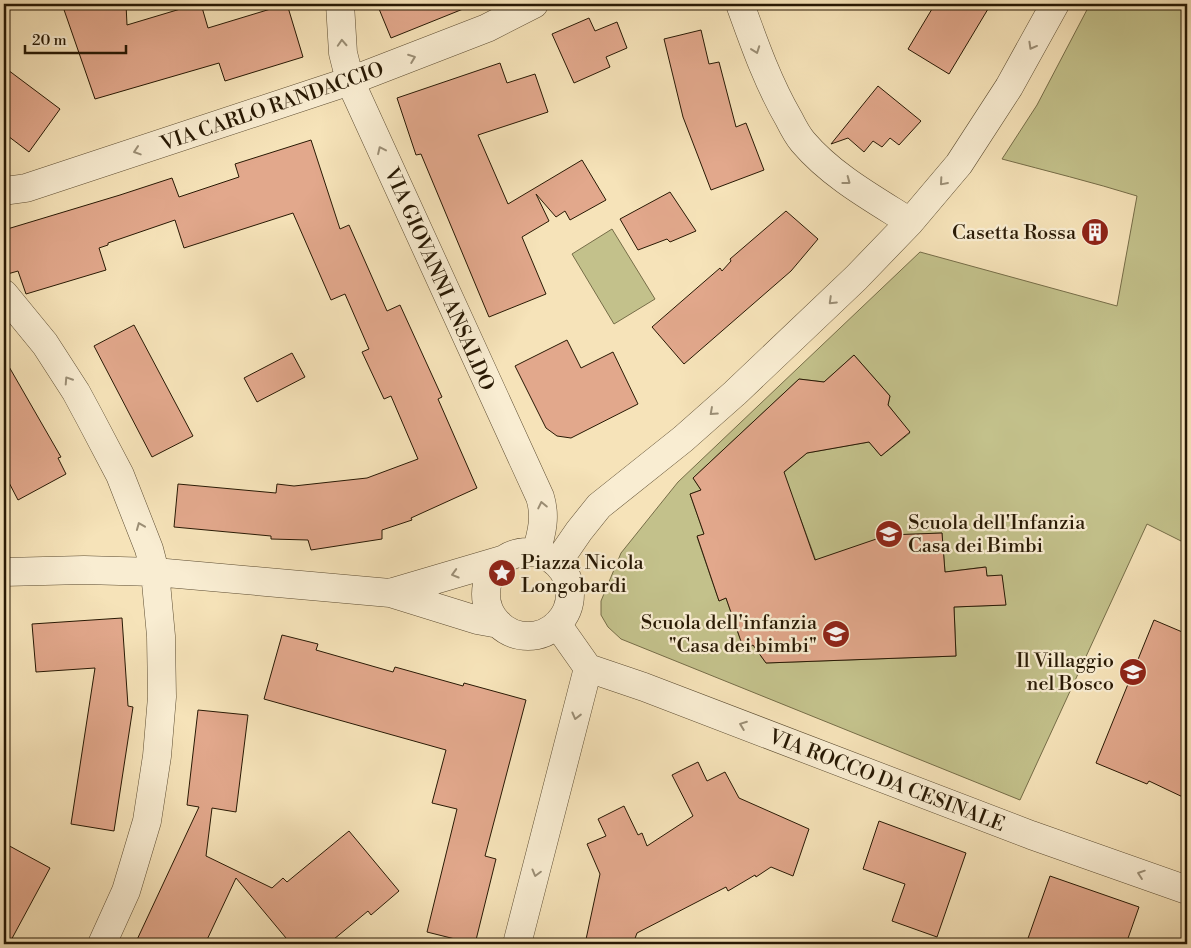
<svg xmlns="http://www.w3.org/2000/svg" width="1191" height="948" font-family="'Libre Bodoni',serif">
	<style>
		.green { fill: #c3c18b; stroke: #766d48; fill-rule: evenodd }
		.building { fill: #e2a88c; stroke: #281904 }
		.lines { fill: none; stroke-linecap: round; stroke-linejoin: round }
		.street-casing { stroke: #5c4c31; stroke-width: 29 }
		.street { stroke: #f9edd2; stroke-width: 28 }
		.oneway { stroke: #9b8e75 }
		.labels { text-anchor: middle; stroke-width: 4.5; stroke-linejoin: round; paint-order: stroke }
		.street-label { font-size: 20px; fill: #281904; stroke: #f9edd2 }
		.poi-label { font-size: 20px; fill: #281904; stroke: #f9edd2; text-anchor: end }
	</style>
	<rect width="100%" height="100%" fill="#f6e3b9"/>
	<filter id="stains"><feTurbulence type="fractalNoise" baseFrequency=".004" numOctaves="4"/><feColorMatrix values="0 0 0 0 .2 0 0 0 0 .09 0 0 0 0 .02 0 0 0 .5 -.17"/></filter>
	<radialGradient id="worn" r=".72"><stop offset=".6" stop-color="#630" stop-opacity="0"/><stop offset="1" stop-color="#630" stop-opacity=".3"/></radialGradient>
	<path class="green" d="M1090,4h97v540l-40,-20 -127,276 -399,-161 -13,-12 -7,-12v-14l20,-48 57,-71 242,-230 197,54 20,-110c-45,-14 -90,-25 -135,-37l35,-54zM854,355l36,41 -2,9 22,28 -29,23 -12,-14 -62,11 -52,44 39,4 25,68 75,-34 48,-2 3,39 40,-5 2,9h15l3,29 -51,2 2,49 -190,7 -13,-18 -9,5 -18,-52 -7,3 -22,-64 7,-3 -14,-40 11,-4 -8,-12 106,-99 25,3z
		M612,229l43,70 -41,25 -42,-70z"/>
	<path class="building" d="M62,4h64l1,21 70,-21h4l7,24 79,-24 16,53 -78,24 -6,-18 -124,36z
		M377,4h95l1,1 -82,33z
		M935,4h56l-42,70 -41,-25z
		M589,18l6,13 22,-9 10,26 -21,9 4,10 -36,16 -22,-49z
		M701,30l8,34 10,-2 17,65 10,-4 18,47 -53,20 -28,-73 -19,-78z
		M500,63l7,20 28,-9 13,38 -70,23 30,69 74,-44 24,40 -36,20 -5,-9 -9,6 -20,-23 13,27 -27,16 24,57 -57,23 -68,-163 -5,1 -19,-57z
		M4,67l56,42 -31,43 -25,-19z
		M878,86l43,35 -22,24 -9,-7 -8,9 -9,-6 -9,11 -16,-14 -17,6z
		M311,140l29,89 9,-4 38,86 13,-6 42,92 -4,2 39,89 -66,30 1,2 -30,10v9l-71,11 -3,-10 -37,-1v-3l-97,-9 4,-43 98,9 1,-9 17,2 73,-8 51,-19 -27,-63 -7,3 -22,-47 7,-3 -24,-55 -14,6 -38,-87 -109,35 -9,-28 -67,23v2l-9,3 7,22 -80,24 -8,-23 -14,4v-45l116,-35 52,-17 7,19 60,-20 -4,-13z
		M670,192l26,39 -26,11 -3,-3 -29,11 -18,-31z
		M786,211l32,28 -27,32 -107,93 -32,-37 68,-59 2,3 9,-10 -1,-2z
		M134,325l59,111 -41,21 -58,-111z
		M567,340l14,28 32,-16 25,52 -67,34 -14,-2 -11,-8 -31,-62z
		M292,353l13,24 -48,25 -13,-24z
		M854,355l36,41 -2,9 22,27 -29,24 -12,-14 -62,11 -23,19 31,88 73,-25 54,-2 3,39 41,-5 1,9 15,-1 4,30 -52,2 2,49 -190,7 -13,-18 -9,5 -18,-52 -7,3 -22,-65 7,-2 -14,-40 11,-4 -8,-12 106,-99 25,3z
		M4,358l57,99 -3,1 8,16 -48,26 -14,-27z
		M122,618l6,88 5,1 -19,124 -43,-7 24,-156 -59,4 -4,-48z
		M1154,620l33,14v165l-38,-18 -2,3 -51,-21z
		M282,635l36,9 -2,6 77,22 2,-5 68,19 1,-3 62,17 -41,156 11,3 -21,85 -48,-12 30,-123 -25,-6 14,-53 -182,-51z
		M198,710l50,5 -12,97 -24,-4 -6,48 66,32 11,-10 4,4 62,-51 50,60 -28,24 -3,-4 -40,33h-37l-55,-66 -31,66h-70l64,-137 -12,-2z
		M698,762l9,19 18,-9 14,26 70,31 -16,47 -22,-9 -15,10 -1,-2 -27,16 -2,-4 -89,46 -4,11h-48l15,-70 -13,-30 19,-8 -8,-17 26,-13 14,29 4,-2 5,13 46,-30 -21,-41z
		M879,821l87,32 -29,84 -45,-16 13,-37 -42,-15z
		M4,843l46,25 -41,76h-5z
		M1050,876l89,31 -13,37h-100z"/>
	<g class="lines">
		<g class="street-casing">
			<path id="street" d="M340,4l3,49 7,28c63,138 126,277 190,416 6,19 2,36 -4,55
				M740,4c14,39 28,79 49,115 4,8 8,16 14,23 29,34 69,56 107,80
				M4,191l22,-3 324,-107 137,-53 47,-24
				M4,294l41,50 31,48 14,26 30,57 29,74 6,23 6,64 1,61 -5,59 -10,65 -21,70 -24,53
				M486 594a42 42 0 1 1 84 0a42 42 0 1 1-84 0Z
				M557,563l22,-32 20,-25 84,-67 52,-46 121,-115 54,-56 49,-58 50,-77 46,-83
				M4,572l80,-2 71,2 235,21 87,27 22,4
				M390,593l112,-33
				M557,624l31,44
				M588,668l56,19 387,148 156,55
				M517,944l71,-276"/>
		</g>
		<use href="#street" class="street"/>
	</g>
	<defs><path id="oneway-chevron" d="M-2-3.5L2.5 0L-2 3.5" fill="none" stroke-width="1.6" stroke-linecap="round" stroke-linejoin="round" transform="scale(1.25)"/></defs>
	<g class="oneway">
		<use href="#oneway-chevron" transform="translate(342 43) rotate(-93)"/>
		<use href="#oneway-chevron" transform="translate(1032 46) rotate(119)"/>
		<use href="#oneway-chevron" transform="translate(756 50) rotate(70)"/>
		<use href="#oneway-chevron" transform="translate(412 58) rotate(-21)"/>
		<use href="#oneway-chevron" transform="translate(381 150) rotate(-115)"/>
		<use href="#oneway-chevron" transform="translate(137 151) rotate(162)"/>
		<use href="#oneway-chevron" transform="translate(847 181) rotate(37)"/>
		<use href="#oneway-chevron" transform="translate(943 182) rotate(131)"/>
		<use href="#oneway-chevron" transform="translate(832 301) rotate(136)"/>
		<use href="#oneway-chevron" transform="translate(68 380) rotate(-123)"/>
		<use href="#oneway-chevron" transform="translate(713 412) rotate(138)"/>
		<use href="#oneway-chevron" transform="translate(542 505) rotate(-102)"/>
		<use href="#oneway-chevron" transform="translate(140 526) rotate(-112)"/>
		<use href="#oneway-chevron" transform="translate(455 574) rotate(164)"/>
		<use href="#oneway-chevron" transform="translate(576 716) rotate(104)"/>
		<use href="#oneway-chevron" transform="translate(743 725) rotate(-159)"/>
		<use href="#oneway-chevron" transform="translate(536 873) rotate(105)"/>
		<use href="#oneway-chevron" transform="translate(1141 874) rotate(-161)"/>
	</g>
	<defs>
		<g id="building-disc" transform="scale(1.4375)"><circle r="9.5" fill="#8f2418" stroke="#f9edd2"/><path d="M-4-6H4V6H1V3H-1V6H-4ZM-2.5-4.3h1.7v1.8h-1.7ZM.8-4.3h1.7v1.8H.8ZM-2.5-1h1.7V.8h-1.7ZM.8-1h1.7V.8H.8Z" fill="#fff"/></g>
		<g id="school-disc" transform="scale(1.4375)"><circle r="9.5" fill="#8f2418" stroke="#f9edd2"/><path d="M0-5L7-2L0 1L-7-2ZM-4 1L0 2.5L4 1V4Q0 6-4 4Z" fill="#fff"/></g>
		<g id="sight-disc" transform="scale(1.4375)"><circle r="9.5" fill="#8f2418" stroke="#f9edd2"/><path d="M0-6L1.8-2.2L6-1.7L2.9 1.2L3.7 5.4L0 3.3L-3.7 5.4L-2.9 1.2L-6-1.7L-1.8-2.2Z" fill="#fff"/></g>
	</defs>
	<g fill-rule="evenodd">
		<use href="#building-disc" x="1095" y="232"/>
		<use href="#school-disc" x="889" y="534"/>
		<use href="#sight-disc" x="502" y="573"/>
		<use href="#school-disc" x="836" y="634"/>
		<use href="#school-disc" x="1133" y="672"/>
	</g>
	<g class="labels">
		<g class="street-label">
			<text transform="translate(272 106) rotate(-19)" y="7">VIA CARLO RANDACCIO</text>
			<text transform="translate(440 279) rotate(66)" y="7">VIA GIOVANNI ANSALDO</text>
			<text transform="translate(887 780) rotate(21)" y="7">VIA ROCCO DA CESINALE</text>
		</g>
		<g class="poi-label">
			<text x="1076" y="239">Casetta Rossa</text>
			<text x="908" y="529" text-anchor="start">Scuola dell'Infanzia<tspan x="908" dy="23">Casa dei Bimbi</tspan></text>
			<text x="521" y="569" text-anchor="start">Piazza Nicola<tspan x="521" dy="23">Longobardi</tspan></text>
			<text x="817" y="629">Scuola dell'infanzia<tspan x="817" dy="23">"Casa dei bimbi"</tspan></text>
			<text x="1114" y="667">Il Villaggio<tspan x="1114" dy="23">nel Bosco</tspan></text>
		</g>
	</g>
	<rect width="1191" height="948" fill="none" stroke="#f6e3b9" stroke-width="20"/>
	<rect x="5" y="5" width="1181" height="938" fill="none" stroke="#281904" stroke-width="2.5"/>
	<rect x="10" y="10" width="1171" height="928" fill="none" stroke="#281904"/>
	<path d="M25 45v8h101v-8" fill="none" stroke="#281904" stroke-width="2.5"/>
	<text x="32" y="45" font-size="15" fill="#281904" stroke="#f9edd2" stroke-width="4" paint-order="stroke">20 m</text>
	<rect width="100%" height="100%" filter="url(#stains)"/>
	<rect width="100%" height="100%" fill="url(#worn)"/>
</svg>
